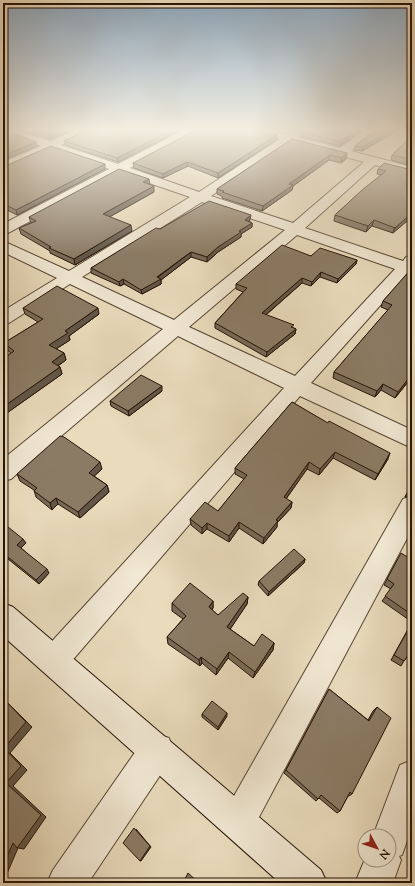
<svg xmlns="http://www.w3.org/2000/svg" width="415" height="886" font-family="'Sorts Mill Goudy',serif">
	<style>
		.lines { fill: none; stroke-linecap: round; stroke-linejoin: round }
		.minor-casing { stroke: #574534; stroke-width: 2 }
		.secondary-casing { stroke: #261307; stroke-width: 2 }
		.minor { fill: #f1e8d3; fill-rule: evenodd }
		.secondary { fill: #f1e8d3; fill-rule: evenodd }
		.wall { fill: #786a57; stroke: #261307 }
		.shaded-wall { fill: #615647; stroke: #261307 }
		.building { fill: #8b7b65; stroke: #261307 }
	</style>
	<rect width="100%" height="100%" fill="#e9dbbc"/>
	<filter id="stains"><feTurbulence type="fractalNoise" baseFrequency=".005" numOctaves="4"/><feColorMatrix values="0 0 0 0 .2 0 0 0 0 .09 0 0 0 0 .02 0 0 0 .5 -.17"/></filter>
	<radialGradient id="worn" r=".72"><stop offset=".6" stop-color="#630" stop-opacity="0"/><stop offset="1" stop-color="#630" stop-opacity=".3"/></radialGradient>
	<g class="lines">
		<g class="minor-casing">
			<path id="minor" d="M4,131h16l30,10 23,-10h15l-1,2 -26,12 57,19 64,-33h14l-1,2 -65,35 69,24 81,-53 -22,-6 -1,-2h18l12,3 5,-3h13l-7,6 42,11 24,-17h12l-25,20 61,16v8l-37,-10 -70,63 98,33 3,-4 6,-2v19l-3,-1 -98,110 101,47v18l-112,-52 -236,274 -10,5 -10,-5 -5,-10 5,-10 240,-262 -106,-52 -167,143 -8,2v-22l160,-130 -93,-45 -61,39 -6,1v-13l54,-33 -54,-26v-11l66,30 121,-74 -70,-24 -112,60 -5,1v-10l106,-55 -57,-20 -49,22v-9l38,-16 -36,-13zM291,142l73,20 -71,61 -82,-27zM202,202l83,28 -111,90 -92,-43zM297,235l98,34 -100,107 -106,-49z
				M412,496v33l-162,305 -12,6 -12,-6 -6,-12 6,-12 177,-311z
				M157,734l12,4 4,12 -4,12 -81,121h-41l6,-13 92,-132z
				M412,760v67l-10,28 -3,1 2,4 -8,23h-38l10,-24 24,1v-24h-16l27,-71z"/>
		</g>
		<g class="secondary-casing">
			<path id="secondary" d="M3,603l10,4 308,263 6,13h-47l-277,-247z"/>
		</g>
		<use href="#minor" class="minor"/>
		<use href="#secondary" class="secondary"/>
	</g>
	<path class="wall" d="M25,131h44l-19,8z
		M85,131h93l-60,31 -53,-17 -1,-4z
		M303,131h58l-21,15 -39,-10 1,-4z
		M374,131h23l-35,20 -8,-1 1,-4z
		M412,135v31l-21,-6 1,-5z
		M292,139l54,20 -5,4 -12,-3 -36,26 -1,4 -30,21 -40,-13v-2l-5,-2v-5z
		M276,140l-58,38 -30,-12 -25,12 -29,-10 -1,-5z
		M3,167l102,2 -88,46 -14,-7z
		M378,169l34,1 -19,63 -21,-7 -6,6 -32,-11 1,-6 46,-40 -4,-1z
		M150,185l4,7 -45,25 23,14 -57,34 -25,-12v-2l-29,-17 -2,-6 12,-5 -2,-6z
		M250,220l-1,1 3,2v4l-11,7v3l-23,15 -11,10 -16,-5 -30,23v4l-19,10 -18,-10 -4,2 -29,-13v-5l69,-39z
		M311,256l46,4 -1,4 -19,19 -17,-6 -9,9 -9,-3 -36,32 30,14 -1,5 -29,23 -51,-29v-5l28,-31 -7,-3v-5z
		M412,269v108l-17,21 -14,-8 -6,7 -42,-19 1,-6 54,-62 -7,-3 2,-6z
		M23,308l76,6 -30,22 1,4 -14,9 8,4 2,7 -8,6 2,1 2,7 -58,41 -1,-1v-55l8,-6 -4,-3 -3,-7 34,-21 -13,-8z
		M162,391l-33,25 -18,-10 -1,-5z
		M292,402l96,57 -13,21 -42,-22 -14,17 -12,-6 -21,30 6,3 -1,6 -14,15v4l-14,17 -24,-16 -10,14 -22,-13 -5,5 -11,-9 -1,-6 28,-8 26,-32 -9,-5v-6z
		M102,469l-8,7 13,9 2,7 -29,26 -22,-14 -6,6 -16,-13 -2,-7 -14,-9 -3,-7z
		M412,480v15l-7,2 6,-11 -2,-1z
		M3,532l23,11 -5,5 28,25 -10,11 -36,-29z
		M412,549v101l-8,11 -3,5 -10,-6 21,-38 -30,-21 9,-12 -7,-4 14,-26 10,-1z
		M305,559l-1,4 -36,33 -10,-11 1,-4z
		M248,597l-1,7 -17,25 24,17 20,-3 -1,7 -20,28 -25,-20 -12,17 -14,-12 -2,3 -32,-22 -1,-7 16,-18 -11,-8v-8l41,-2v7l-1,2 6,5z
		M329,689l39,31 5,-9 4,-4 -25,87 -3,2h-1l-8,15 -3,2 -18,-15 -3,3 -32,-28z
		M202,714l25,2 -9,14 -16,-13z"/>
	<path class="shaded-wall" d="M58,131h11l-19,8 -1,-4z
		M170,131h8l-60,31 -1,-4z
		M356,131h5l-21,15v-4z
		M390,131h7l-35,20 1,-4z
		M277,135l-1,5 -58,38v-5z
		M36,142l1,4 -34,14v-4z
		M347,153l-1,6 -5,4 1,-5z
		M330,155l-1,5 -36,26 -1,4 -30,21 1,-5 26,-22z
		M187,162l1,4 -25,12v-4z
		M105,164v5l-88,46 -1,-5z
		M149,179l1,6 -7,-3z
		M154,186v6l-50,28 -1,-6z
		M412,213v4l-19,16 2,-5z
		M251,215l-1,5 -6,4 1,-4z
		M374,220l-2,6 -6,6 2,-6z
		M252,223v4l-11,7v3l-23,15 -11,10v-5l11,-10 21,-16z
		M131,225l1,6 -57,34 -1,-6z
		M191,252v5l-30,23v4l-19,10 -1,-4z
		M4,257l3,9 -4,2v-10z
		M357,260l-1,4 -19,19 1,-4z
		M321,272l-1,5 -9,9 1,-4z
		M302,278v5l-40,35v-5z
		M123,279l1,5 -4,2 -1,-4z
		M98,308l1,6 -30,22 1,4 -19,12 -2,-7 16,-14z
		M296,329l-1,5 -29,23 1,-5z
		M64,353l2,7 -12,8 -2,-6z
		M60,367l2,7 -58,41 -1,-2v-6z
		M412,374v3l-17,21 3,-6z
		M383,384l-2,6 -6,7 2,-6z
		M162,386v5l-33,25 -1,-5z
		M335,452l-2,6 -14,17 1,-6z
		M390,453l-2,6 -13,21 3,-6z
		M100,462l2,7 -11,10 -2,-6z
		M309,462l-2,7 -24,34 1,-6z
		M107,485l2,7 -29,26 -2,-6z
		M412,489v6l-7,2 3,-6z
		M56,498l2,6 -6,6 -2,-7z
		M292,502l-1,6 -14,15v4l-14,17 1,-6 12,-18z
		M239,522v6l-10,14v-6z
		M207,523v6l-5,5v-6z
		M23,539l3,4 -6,6 -3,-4z
		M305,559l-1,4 -36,33 1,-4z
		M47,569l2,4 -10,11 -3,-4z
		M248,597l-1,7 -20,30v-7z
		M213,601v7l-4,6v-7z
		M274,643l-1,7 -20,28 2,-6z
		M229,652l-1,6 -12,17 1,-6z
		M201,657l1,6 -2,3 -1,-6z
		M3,698l29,29 -22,26 17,17 -14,16 33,31 -22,32 -6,-1 -15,35v-17l3,-83 -2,-35z
		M227,713v3l-9,14v-3z
		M136,829l15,18 -10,14h-1z"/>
	<path class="building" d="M3,131h3l30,11 -33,14z
		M37,131h21l-9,4z
		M85,131h85l-53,27 -53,-17z
		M194,131h67l16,4 -59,38 -31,-11 -24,12 -30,-11z
		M303,131h53l-16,11 -38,-10z
		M374,131h16l-27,16 -8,-1z
		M412,135v25l-20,-5z
		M292,139l55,14 -5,5 -12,-3 -41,29 4,1 -30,21 -41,-14 2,-1 -7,-2z
		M51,146l54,18 -89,46 -13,-6v-37z
		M384,163l28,7v43l-17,15 -21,-8 -6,6 -33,-11 27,-25 24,-19 -8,-2z
		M119,169l30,10 -6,3 11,4 -51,28 28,11 -57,34 -25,-11 2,-1 -32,-19 17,-7 -7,-4z
		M209,201l42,14 -6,5 7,3 -13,8 2,1 -23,15 -11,10 -16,-5 -34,25 4,2 -20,11 -18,-11 -4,3 -28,-14 65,-40 4,1z
		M282,245l29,11 9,-8 37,12 -19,19 -17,-7 -9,10 -10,-4 -40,35 32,12 -3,2 5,2 -29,23 -52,-29 32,-35 -11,-4z
		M411,269h1v14l-2,2 2,1v88l-14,18 -15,-8 -6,7 -43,-19 58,-67 -9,-4z
		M57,286l41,22 -33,23 3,2 -19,12 15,8 -12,9 8,5 -57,40v-48l11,-8 -10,-8 39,-24 -20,-11z
		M141,375l21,11 -34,25 -18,-10z
		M292,402l36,21 1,-2 61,32 -12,21 -43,-22 -15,17 -11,-7 -25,35 8,5 -16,18 2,1 -14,17 -25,-16 -10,14 -22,-13 -5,5 -12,-9 15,-17 13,9 29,-36 -12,-7z
		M60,436l4,1 36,25 -11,11 18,12 -29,27 -22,-14 -6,5 -16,-12 3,-3 -20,-14z
		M412,484v5l-4,2z
		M8,527l15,12 -6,6 30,24 -11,11 -33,-27v-21z
		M294,549l11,10 -36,33 -10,-11z
		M412,551v64l-27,-19 9,-12 -7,-5 14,-26 8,5z
		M190,583l23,18 -4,6 9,8 25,-22 5,4 -21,30 27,19 8,-12 12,9 -19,29 -26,-20 -12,17 -16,-12 -2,3 -32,-23 19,-21 -14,-13z
		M412,623v27l-8,11 -10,-6z
		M329,689l40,32 8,-14 14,11 -39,76 -2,-2 -10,19 -19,-16 -3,4 -32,-29z
		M3,698l23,24 -22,26 17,18 -15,17 35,32 -24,33 -4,-5 -10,23z
		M212,701l15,12 -9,14 -16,-13z
		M134,828l16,18 -10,15 -17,-18z
		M389,837h2v19l-2,-2z
		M188,873l11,10h-16z"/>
	<linearGradient id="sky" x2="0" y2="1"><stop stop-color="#8ea8be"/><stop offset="0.51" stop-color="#f5efe1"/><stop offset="1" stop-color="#f5efe1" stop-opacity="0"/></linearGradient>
	<rect width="415" height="255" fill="url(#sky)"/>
	<rect width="415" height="886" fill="none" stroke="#e9dbbc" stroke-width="16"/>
	<rect x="4" y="4" width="407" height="878" fill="none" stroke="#261307" stroke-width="2"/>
	<rect x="8" y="8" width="399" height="870" fill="none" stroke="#261307"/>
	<g transform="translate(377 848) rotate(130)"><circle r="19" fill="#f1e8d3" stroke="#a09381"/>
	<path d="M0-3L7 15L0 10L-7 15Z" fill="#8f2418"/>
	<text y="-6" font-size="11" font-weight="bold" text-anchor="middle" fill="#261307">N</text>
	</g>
	<rect width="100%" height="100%" filter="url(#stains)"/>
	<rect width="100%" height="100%" fill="url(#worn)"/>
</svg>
